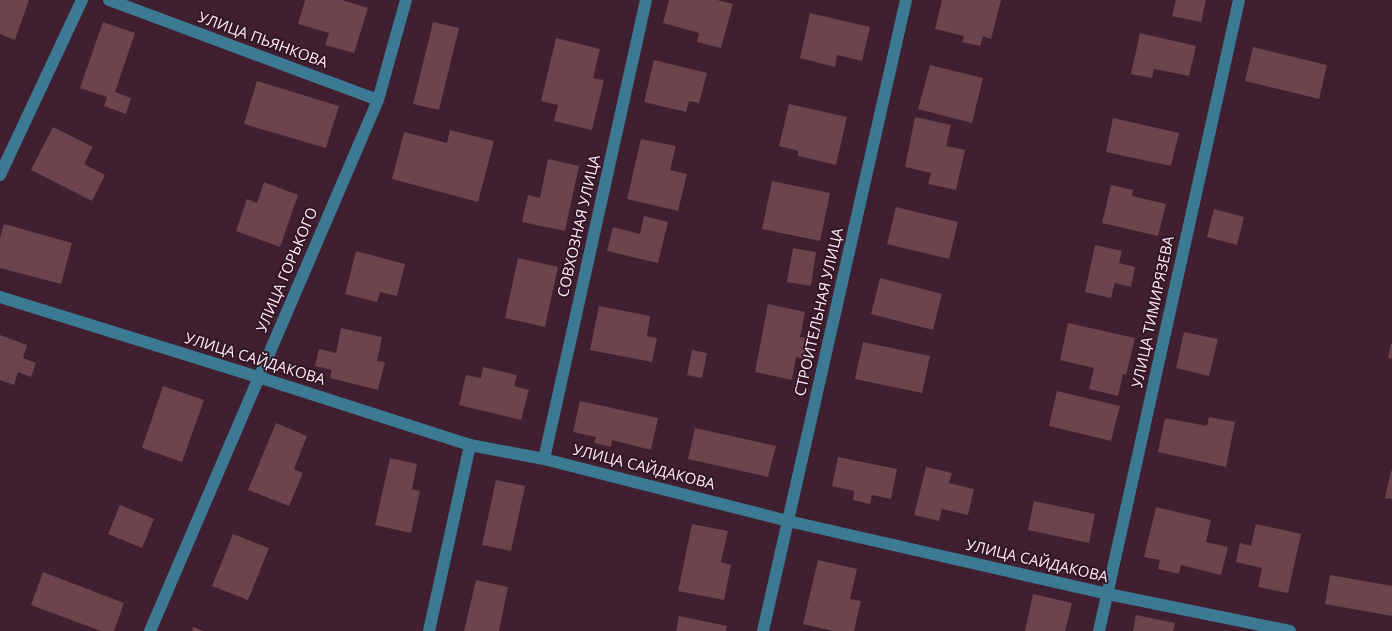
<svg xmlns="http://www.w3.org/2000/svg" width="1392" height="631" font-family="'Open Sans',sans-serif">
	<style>
		.building { fill: #6c444b }
		.lines { fill: none; stroke-linecap: round; stroke-linejoin: round }
		.minor { stroke: #3c7a94; stroke-width: 12 }
		.labels { text-anchor: middle; stroke-width: 4; stroke-linejoin: round; paint-order: stroke }
		.street-label { font-size: 15px; fill: #fdeff6; stroke: #341526 }
	</style>
	<rect width="100%" height="100%" fill="#3f1f30"/>
	<path class="building" d="M0,0h29l-14,40 -15,-6z
		M305,0h37l26,8 -14,45 -29,-8 4,-12 -31,-9z
		M669,0h48l16,4 -12,44 -24,-6 2,-9 -36,-10z
		M942,0h59l-10,39 -8,-3 -3,10 -18,-4 2,-6 -29,-7z
		M1176,0h30l-5,22 -29,-6z
		M810,13l60,14 -8,34 -25,-6 -2,12 -35,-9z
		M103,22l32,11 -20,59 16,6 -5,16 -22,-8 3,-9 -27,-9z
		M433,22l26,6 -20,82 -26,-6z
		M1140,33l56,13 -7,30 -35,-7 -2,9 -21,-4z
		M556,38l44,11 -7,29 11,2 -12,50 -38,-9 4,-16 -17,-4z
		M1253,47l74,18 -8,34 -74,-18z
		M654,60l53,13 -8,30 -10,-2 -3,11 -42,-10z
		M930,65l53,13 -11,45 -54,-14z
		M257,81l82,25 -13,42 -82,-24z
		M789,104l58,13 -11,48 -38,-9v-5l-19,-5z
		M915,117l36,8 -5,21 19,4 -9,40 -28,-6 3,-11 -26,-6z
		M1113,118l66,15 -8,33 -65,-14z
		M53,127l40,20 -9,17 21,11 -13,26 -61,-31z
		M450,130l44,11 -16,61 -86,-23 12,-47 43,11z
		M641,139l35,7 -6,24 17,4 -9,37 -51,-12z
		M548,159l31,7 -14,65 -43,-9 6,-27 12,3z
		M772,181l58,12 -10,48 -58,-12z
		M264,182l34,13 -18,52 -44,-16 11,-32 10,4z
		M1111,185l22,5 -1,6 34,8 -8,32 -56,-13z
		M896,207l62,15 -9,37 -62,-15z
		M1214,209l30,8 -7,28 -30,-8z
		M644,216l24,6 -10,41 -51,-12 6,-24 27,7z
		M4,224l68,19 -11,41 -61,-16v-30z
		M1095,245l27,6 -3,12 16,4 -4,20 -16,-4 -4,15 -26,-6z
		M793,248l23,4 -5,34 -24,-4z
		M356,251l49,13 -8,32 -17,-4 -3,10 -32,-8z
		M518,258l40,9 -13,60 -40,-9z
		M880,278l62,16 -9,36 -62,-16z
		M768,304l37,8 -5,25 8,1 -4,21 -8,-2 -4,23 -37,-8z
		M599,306l51,10 -3,20 10,2 -5,24 -62,-12z
		M1068,323l67,15 -9,37 -3,-1 -5,22 -29,-7 5,-21 -34,-8z
		M341,328l41,9 -5,24 8,1 -7,28 -48,-12 2,-8 -17,-4 4,-17 17,4z
		M1184,332l34,7 -9,37 -33,-8z
		M0,335l27,10 -4,13 13,5 -5,14 -13,-5 -4,13 -14,-5z
		M863,342l67,14 -8,37 -67,-14z
		M1391,344h1v15l-4,-1z
		M692,350l15,3 -5,25 -15,-3z
		M483,367l34,8 -3,11 15,4 -8,30 -62,-15 7,-30 15,3z
		M163,386l41,14 -22,62 -40,-14z
		M1057,391l63,15 -9,35 -62,-15z
		M580,401l78,17 -7,32 -39,-10 -1,7 -17,-4 2,-6 -23,-5z
		M1209,417l26,5 -9,45 -68,-15 7,-34 42,8z
		M276,423l31,13 -13,33 9,4 -14,33 -41,-16z
		M695,428l81,18 -8,31 -80,-18z
		M838,457l59,12 -6,30 -19,-4 -2,9 -17,-4 1,-9 -22,-5z
		M390,458l27,6 -5,25 8,2 -9,42 -36,-8z
		M926,467l26,6 -3,10 25,6 -6,26 -26,-6 -3,12 -25,-6z
		M1391,471h1v28l-7,-1z
		M496,480l29,6 -14,65 -29,-6z
		M1034,501l61,13 -6,29 -61,-13z
		M120,505l34,14 -12,29 -34,-14z
		M1156,507l55,13 -5,22 22,5 -7,28 -40,-10 -2,9 -21,-5 2,-9 -16,-3z
		M692,524l36,7 -7,31 10,3 -7,35 -46,-9z
		M1256,524l45,10 -13,59 -30,-6 4,-19 -26,-6 4,-19 11,3z
		M233,534l36,14 -21,52 -36,-14z
		M818,560l39,9 -7,30 11,2 -7,30h-21l-30,-7z
		M43,572l81,31 -10,28h-13l-70,-26z
		M1330,575l62,11v30l-67,-12z
		M476,580l32,7 -9,44h-35z
		M1033,594l39,9 -7,28h-40z
		M1136,615l39,8 -2,8h-40z
		M679,616l48,10 -1,5h-50z
		M193,627l11,4h-12z"/>
	<g class="lines">
		<path class="minor" d="M109,0l269,100
			M0,175l82,-175
			M0,297l258,80 212,68 74,14 244,62 320,73 182,37
			M544,459l102,-459
			M150,631l228,-531 28,-100
			M429,631l41,-186
			M763,631l143,-631
			M1099,631l140,-631"/>
	</g>
	<g class="labels">
		<g class="street-label">
			<text transform="translate(263 40) rotate(20)" y="5">УЛИЦА ПЬЯНКОВА</text>
			<text transform="translate(579 226) rotate(-77)" y="5">СОВХОЗНАЯ УЛИЦА</text>
			<text transform="translate(287 270) rotate(-67)" y="5">УЛИЦА ГОРЬКОГО</text>
			<text transform="translate(819 312) rotate(-77)" y="5">СТРОИТЕЛЬНАЯ УЛИЦА</text>
			<text transform="translate(1153 312) rotate(-78)" y="5">УЛИЦА ТИМИРЯЗЕВА</text>
			<text transform="translate(255 359) rotate(17)" y="5">УЛИЦА САЙДАКОВА</text>
			<text transform="translate(644 467) rotate(14)" y="5">УЛИЦА САЙДАКОВА</text>
			<text transform="translate(1037 561) rotate(13)" y="5">УЛИЦА САЙДАКОВА</text>
		</g>
	</g>
</svg>
